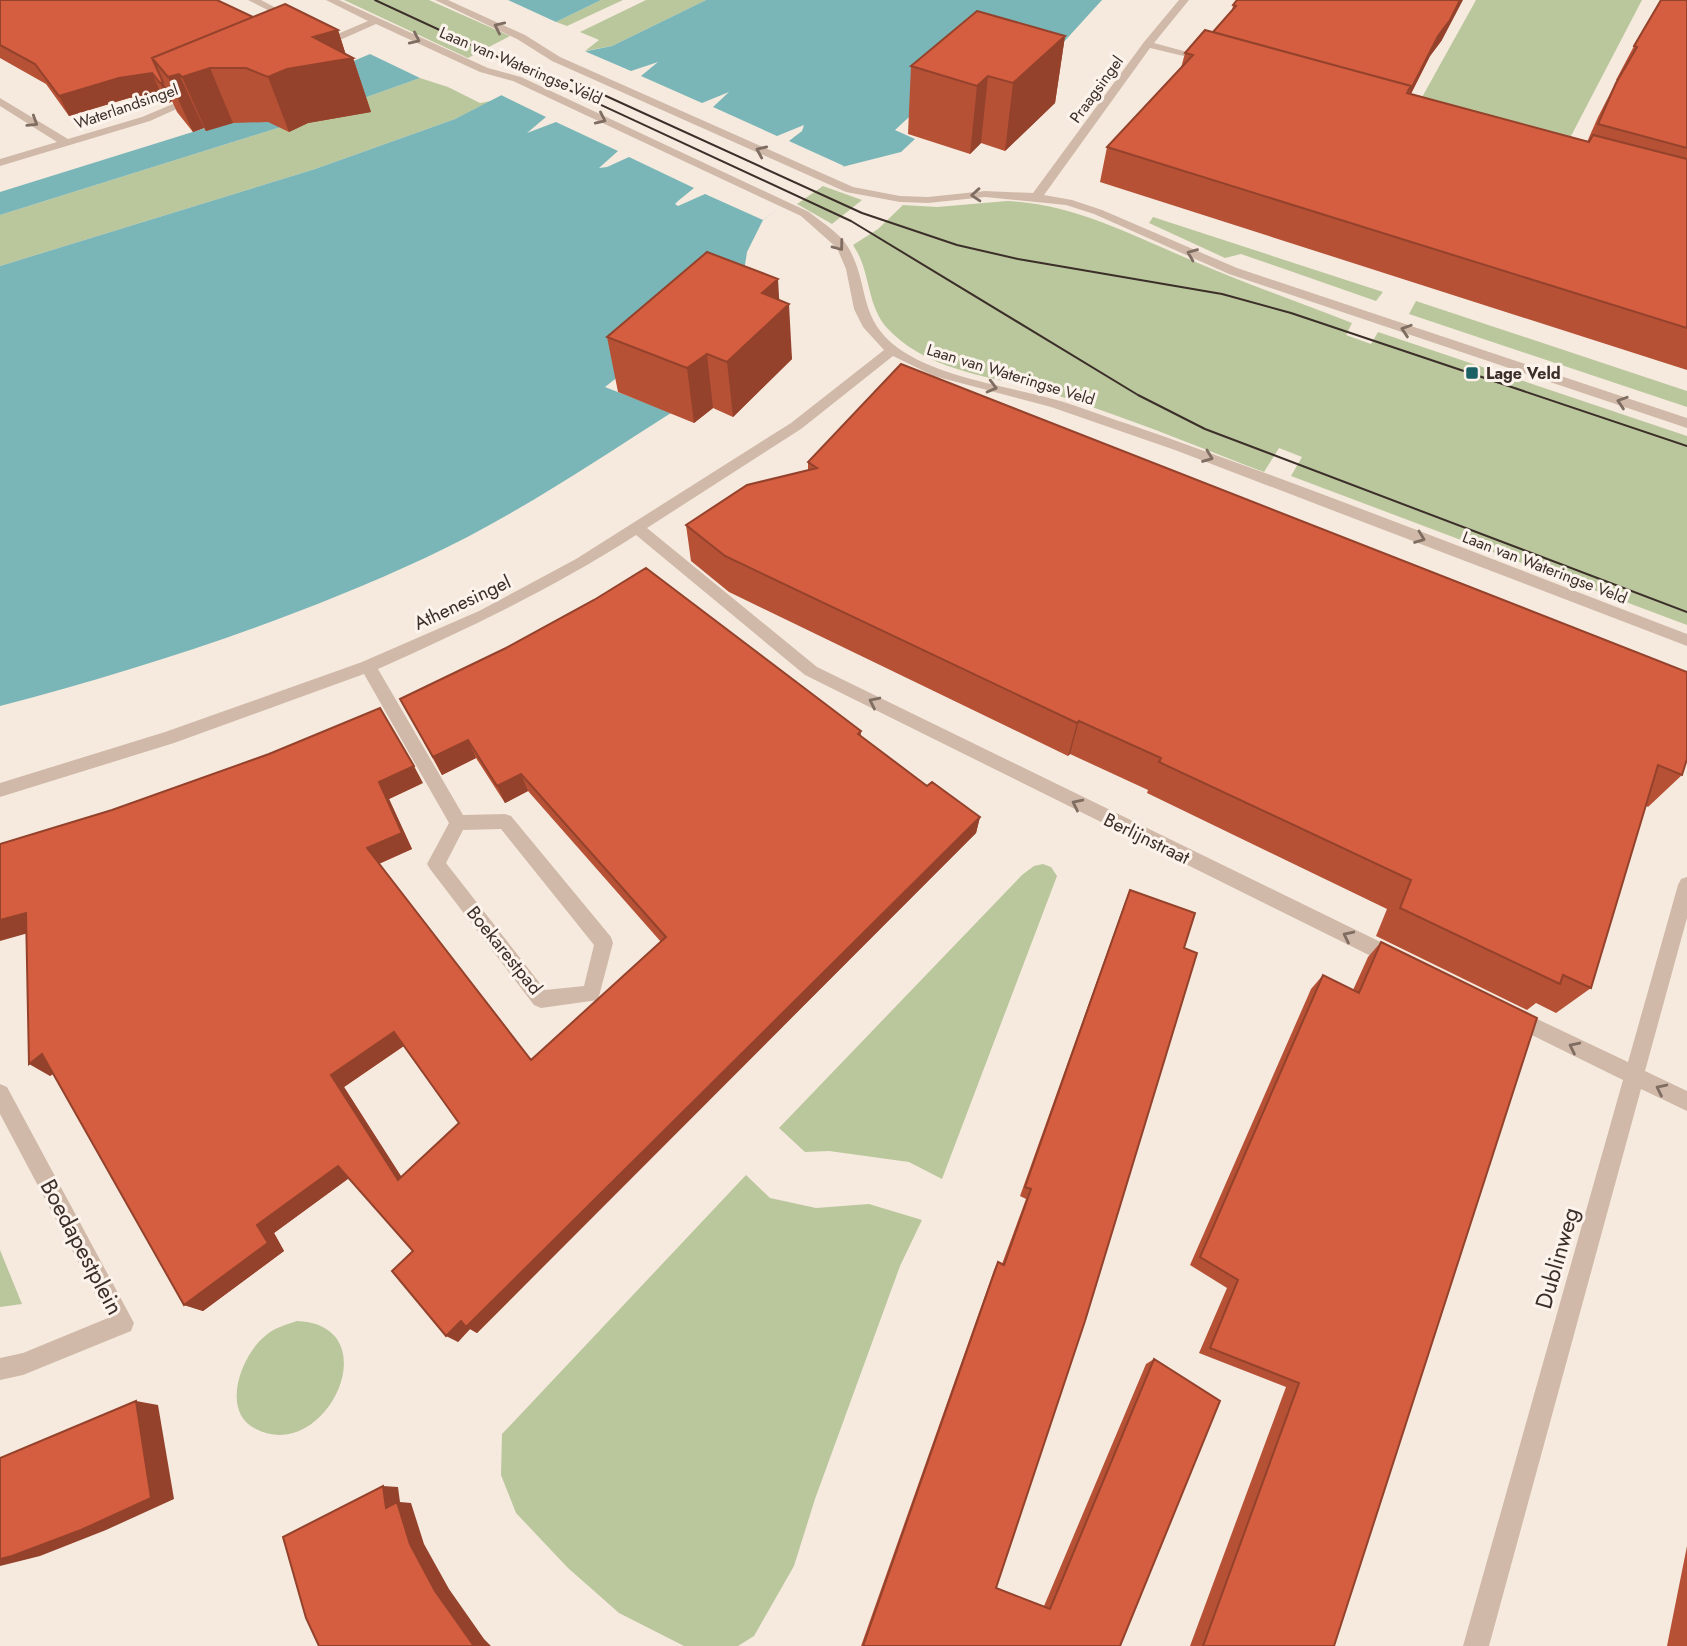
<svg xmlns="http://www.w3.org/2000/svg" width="1687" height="1646" font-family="Jost,sans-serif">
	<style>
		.green { fill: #bac79c }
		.water { fill: #7ab6b7 }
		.pier { fill: #f6eadf }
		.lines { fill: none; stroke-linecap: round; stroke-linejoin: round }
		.minor { fill: #d0b9a8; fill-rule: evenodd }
		.tram { stroke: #3c2e29; stroke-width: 2 }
		.wall { fill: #b65136; fill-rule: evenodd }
		.shaded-wall { fill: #94422c }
		.building { fill: #d45e3f; stroke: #94422c; stroke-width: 2; fill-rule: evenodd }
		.oneway { stroke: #7f6d62 }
		.poi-dot { fill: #196163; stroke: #fcf4ec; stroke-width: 2.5 }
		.labels { text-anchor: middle; stroke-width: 6; stroke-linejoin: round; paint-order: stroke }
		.far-street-label { font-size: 16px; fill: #3c2e29; stroke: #fcf4ec }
		.far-poi-label { font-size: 16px; font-weight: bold; fill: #3c2e29; stroke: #fcf4ec; text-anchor: start }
		.street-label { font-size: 19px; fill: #3c2e29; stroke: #fcf4ec }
		.near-street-label { font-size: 23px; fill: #3c2e29; stroke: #fcf4ec }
	</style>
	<rect width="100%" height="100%" fill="#f6eadf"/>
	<path class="green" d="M344,0h85l81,36 -42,22z
		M601,0h22l-56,26 -11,-4z
		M646,0h60l-94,46 -27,5 14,-11 -19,-8z
		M1476,0h166l-83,159 -148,-42z
		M420,78l28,9 32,16 11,-2 -36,18 -140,50 -315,97v-51l297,-93z
		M823,186l39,14 -30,24 -35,-20z
		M1007,201c69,3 128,36 191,62 51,22 103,40 154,60l-6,12 25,9 7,-12 309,104v189l-396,-149 11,-19 -23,-9 -15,24c-58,-22 -116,-46 -175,-66 -18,-6 -37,-13 -56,-18 -50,-13 -108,-19 -146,-60 -21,-24 -16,-57 -34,-83l25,-16 25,-24 34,2z
		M1153,217l230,75 -7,9 -135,-47 -16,4 -76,-35z
		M1416,301l271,90v16l-278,-93z
		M1043,864l8,3 6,9 -115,303 -33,-17 -80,-11 -24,1 -26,-24 243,-253 12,-9z
		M746,1175l24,23 46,10 53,-4 53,16 -22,46 -85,233 -21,67 -40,70 -16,10h-54l-65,-33 -51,-45 -52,-55 -15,-38 1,-41z
		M0,1250l22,54 -22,3z
		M297,1321c94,4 29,144 -41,108 -36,-17 -15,-73 8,-92 9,-9 21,-12 33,-16z"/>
	<path class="water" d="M508,0h93l-45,22z
		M706,0h396l-81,89 -63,-17 -63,58 20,9 -14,13 -63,16 -75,52 -16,32 -4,26 -138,109 66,26c-80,51 -160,105 -246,145 -136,63 -280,110 -425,148v-440l315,-97 140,-50 132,-68 25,-5z
		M370,54l50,24 -123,44 -297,93v-23l331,-103 -8,-15z"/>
	<path class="pier" d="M582,50l49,21 27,-9 -17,14 61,27 27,-11 -16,15 64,29 27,-11 -2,6 -13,10 55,25 -81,54 -58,-26 -27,12 -3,-2 3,-3 16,-13 -65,-31 -22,10 -8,1 19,-17 -62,-29 -29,11 19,-16 -47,-23z"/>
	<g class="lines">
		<path class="minor" d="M248,0h13l38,20 -8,2z
			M326,0h13l149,68 33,9 288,135c12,10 31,21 39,35 22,37 9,71 50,101 40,29 108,38 155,51 26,7 50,17 75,25 188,65 373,139 559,210v12l-512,-196 -124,-43 -117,-31 -41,-20 -92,73 -154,99 170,139 584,285 2,6 -2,6 -7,3 -7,-3 -582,-289 -169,-140c-82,53 -169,94 -258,134l85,146 42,-1 6,2 100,121 2,6 -15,57 -57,8 -7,-3 -104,-136 -3,-5 22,-41 -85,-149 -190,69 -174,54v-14l165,-51 197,-70 117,-51 97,-52 215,-136 93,-73 -21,-23 -9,-18 -8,-40 -9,-21 -36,-32 -288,-135 -33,-9 -104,-48 -54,24h-8v-4l54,-23zM501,829l93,116 -10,41 -39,4 -99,-127 17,-33z
			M435,0h13l77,35 35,22 293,130 47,9 28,1 57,-6 48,2 111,-151 35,-42h10l-35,43 55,15v4l-59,-14 -106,147 28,5 30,10 135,58 450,150v10l-458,-154 -135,-60 -28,-9 -81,-8 -57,6 -28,-1 -54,-10 -294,-131 -35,-22z
			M192,96l9,2 -51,23 -150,45v-7l57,-17 -57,-36v-8l68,41 74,-22z
			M1687,877v41l-42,153 42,20v20l-46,-22 -152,557h-26l160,-566 -116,-57 -3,-6 3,-6 7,-3 114,54 50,-177 3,-6z
			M0,1084l7,3 127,236 -3,8 -108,44 -23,5v-22l23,-5 85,-35 -108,-204z"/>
		<path class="tram" d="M375,0l476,221 287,174 67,34 482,183
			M571,80l291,133 95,32 61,14 204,35 69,19 396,133"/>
	</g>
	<path class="wall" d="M0,0l253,17 85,13 8,25 7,3 18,54 -63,11 -19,9 -21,-10 -35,1 -27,8 -2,-3 -11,4 -16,-20 -5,-11 -3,2 -8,-10 -32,5 -60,18 -23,-32 -46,-26z
		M1687,0v370l-587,-188 7,-35 74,-79 4,-15 28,-21 19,-21 1,-6 209,35 -12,16 -19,38 176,48 11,-25 19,-37h-1l18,-34z
		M1065,36l-10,67 -50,48 -24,-8 -11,11 -62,-20 3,-68z
		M779,300l13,59 -59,58 -20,-9 -19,15 -76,-31 -11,-55z
		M901,364l781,411 -34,32 -2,-1 -55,182 -35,25 -20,-10 -9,7 -151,-74 11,-27 -240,-116 1,-3 -78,-36 -2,2 -339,-164 -38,-31 -5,-36 122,-55v-8z
		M400,699l461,32v5l66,50 53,31 -4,16 -499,500 -7,-4 -12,13 -45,-91 -64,-73 -75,55 10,18 -81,60 -19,-6 -131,-231 -3,2 -23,-143 396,-150 -34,16 23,50 -33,15 152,196 130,-118 -133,-151 -23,12 -29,-45 -34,17zM404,1046l55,77 -58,54 -57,-90z
		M1130,890l54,58 -188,640 48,18 102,-242 8,-5 -34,287h-259l133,-376 4,-8 4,2 24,-65 -6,-3 104,-291z
		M1381,942l-47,704h-144l96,-259 -87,-34 28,-65 -37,-23 121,-276 12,-14 30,15 15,-33z
		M1687,1546v100h-20z"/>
	<path class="shaded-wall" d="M1460,0h3l-21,40 -12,16 -27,53 8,-20 27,-53z
		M338,30l9,29 6,-1 18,54 -63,11 -19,9 -21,-55 19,-8 26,-32z
		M283,31l-37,37h-36l23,55 -27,8 -24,-54z
		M1065,36l-10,67 -50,48 8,-68z
		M152,73l9,20 -32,5 -60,18 -10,-20 60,-18z
		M179,74l25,54 -11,4 -25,-55z
		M988,76l-7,67 -11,11 7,-68z
		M163,82l9,19 -3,2 -9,-20z
		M778,279l2,34 9,-9 3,55 -59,58 -6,-55 35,-69z
		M707,354l6,54 -19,15 -7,-55z
		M1079,721l-9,33 -2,2 9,-33z
		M468,740l8,18 -34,17 -9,-18z
		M414,766l9,17 -34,16 23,50 -34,15 -11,-16 12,-66z
		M521,774l7,17 -23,12 -8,-17z
		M980,817l-4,16 -499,500 -7,-4 -12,13 -12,-6z
		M26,913l20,15 -46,13v-21z
		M394,1032l11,13 -61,42 66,103 -12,-10 -67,-105z
		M42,1054l21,13 -13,9 -21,-12z
		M338,1166l14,10 -78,57 10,18 -81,60 -19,-6 73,-80z
		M136,1401l22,4 16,94 -68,31 -66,26 -40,10v-7z
		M383,1486l15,1 2,15 11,1 13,41 25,45 35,50 7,7h-17l-39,-55 -49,-83z"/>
	<path class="building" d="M0,0h217l36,17 -101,41 11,24 -3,1 -8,-10 -33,5 -60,18 -24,-32 -35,-19z
		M1237,0h223l-10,20 -12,16 -27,53h-2l2,-3 -198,-54 23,-26 -3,-1z
		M1661,0h26v148l-89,-24 18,-41 21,-36 -3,-1z
		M285,4l53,26 -25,7 40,21 -66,11 -19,8 -22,-9h-36l-28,9 -3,-3 -11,3 -16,-19z
		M977,11l88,25 -52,47 -25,-7 -11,10 -66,-20z
		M1205,30l206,56 -4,7 182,49 4,-7 94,24v169l-580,-181 86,-92 -8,-2z
		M707,252l71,27 -16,14 27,11 -62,58 -20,-8 -20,14 -80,-31z
		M901,364l786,308v87l-5,16 -24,-10 -67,223 -28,-13 -3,9 -160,-76 11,-28 -252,-118 2,-4 -82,-37 -2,2 -352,-167 -39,-31 61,-40 70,-17 -9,-6z
		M646,568l215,163 -3,3 69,52 5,-4 48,35 -514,510 -5,-6 -15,15 -54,-65 21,-20 -75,-85 -81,59 11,18 -84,62 -142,-251 -13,10 -3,-151 -26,7v-76l112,-34 157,-56 111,-46 34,58 -35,16 23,51 -35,15 164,212 135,-123 -145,-163 -24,12 -29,-46 -35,17 -33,-58 106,-51 88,-48zM394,1032l65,91 -61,57 -67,-105z
		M1130,890l65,23 -11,35 13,5 -112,368 -89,267 54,21 104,-250 66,42 -100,245h-257l135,-384 6,3 27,-76 -6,-2z
		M1381,942l156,76 -203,628h-131l96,-263 -89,-35 28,-68 -38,-23 123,-282 36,18z
		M136,1401l15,97 -70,32 -69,26 -12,3v-101z
		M383,1486l3,22 11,-6 13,42 25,47 39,55h-155l-13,-28 -23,-81z"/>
	<defs><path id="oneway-chevron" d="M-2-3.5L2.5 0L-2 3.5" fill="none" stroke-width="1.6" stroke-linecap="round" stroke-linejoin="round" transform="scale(1.75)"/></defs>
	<g class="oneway">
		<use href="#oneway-chevron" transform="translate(499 27) rotate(-155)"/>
		<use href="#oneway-chevron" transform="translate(415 39) rotate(25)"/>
		<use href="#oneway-chevron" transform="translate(601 119) rotate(25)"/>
		<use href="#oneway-chevron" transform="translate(33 122) rotate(32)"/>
		<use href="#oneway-chevron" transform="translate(761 151) rotate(-156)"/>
		<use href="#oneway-chevron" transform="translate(976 195) rotate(176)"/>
		<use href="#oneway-chevron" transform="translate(839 246) rotate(53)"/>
		<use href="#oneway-chevron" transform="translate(1192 254) rotate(-158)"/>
		<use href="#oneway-chevron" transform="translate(1406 330) rotate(-162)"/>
		<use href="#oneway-chevron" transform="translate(992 387) rotate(15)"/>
		<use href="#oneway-chevron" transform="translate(1622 402) rotate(-162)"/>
		<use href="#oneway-chevron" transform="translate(1208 457) rotate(21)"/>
		<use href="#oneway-chevron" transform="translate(1420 538) rotate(21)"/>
		<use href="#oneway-chevron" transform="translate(874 702) rotate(-154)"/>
		<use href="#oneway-chevron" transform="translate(1077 804) rotate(-154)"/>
		<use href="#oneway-chevron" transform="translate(1348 936) rotate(-154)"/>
		<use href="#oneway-chevron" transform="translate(1574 1047) rotate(-154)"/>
		<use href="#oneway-chevron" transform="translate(1661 1089) rotate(-154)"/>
	</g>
	<rect class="poi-dot" x="1465" y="366" width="14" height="14" rx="3.5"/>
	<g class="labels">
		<g class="far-street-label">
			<text transform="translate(521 65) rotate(23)" y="6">Laan van Wateringse Veld</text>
			<text transform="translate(1096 89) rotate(-54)" y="6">Praagsingel</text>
			<text transform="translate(126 106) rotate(-19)" y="6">Waterlandsingel</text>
			<text transform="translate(1011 374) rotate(17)" y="6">Laan van Wateringse Veld</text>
			<text transform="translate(1545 567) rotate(21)" y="6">Laan van Wateringse Veld</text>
		</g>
		<g class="far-poi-label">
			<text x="1486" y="379">Lage Veld</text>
		</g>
		<g class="street-label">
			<text transform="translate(462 602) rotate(-25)" y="7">Athenesingel</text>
			<text transform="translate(1147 838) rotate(26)" y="7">Berlijnstraat</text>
			<text transform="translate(505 950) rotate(51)" y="7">Boekarestpad</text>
		</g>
		<g class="near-street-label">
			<text transform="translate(82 1247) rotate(62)" y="8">Boedapestplein</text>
			<text transform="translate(1557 1258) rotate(-74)" y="8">Dublinweg</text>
		</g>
	</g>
</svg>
